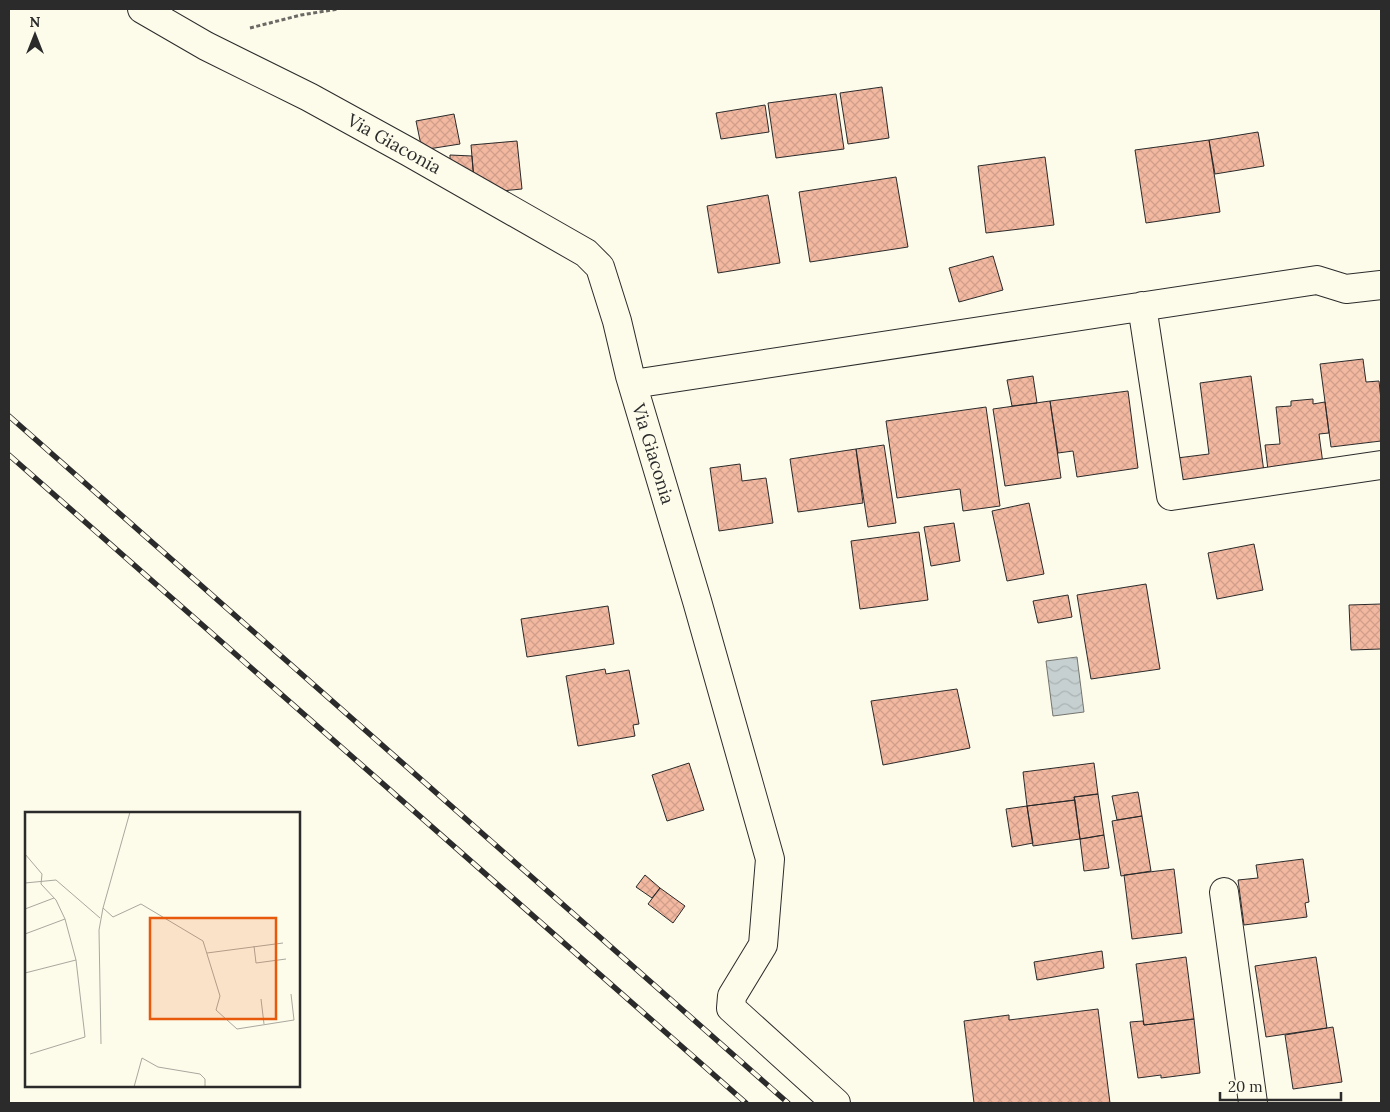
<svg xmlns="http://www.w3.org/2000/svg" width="1390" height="1112" font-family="Lora,serif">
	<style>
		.water { fill: url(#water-waves); stroke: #74746e }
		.building { fill: url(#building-cross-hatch); stroke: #2b2b2b }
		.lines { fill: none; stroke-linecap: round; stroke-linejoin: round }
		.minor-casing { stroke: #2b2b2b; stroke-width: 30 }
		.path { stroke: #6a6964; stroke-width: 3; stroke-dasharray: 4 2.5; stroke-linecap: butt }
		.minor { stroke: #fdfbea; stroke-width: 28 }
		.rail-casing { stroke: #2b2b2b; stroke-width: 5.5 }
		.rail { stroke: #fdfbea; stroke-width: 4; stroke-dasharray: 11; stroke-linecap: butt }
		.labels { text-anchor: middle; stroke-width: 4; stroke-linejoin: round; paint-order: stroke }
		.street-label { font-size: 18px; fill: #2b2b2b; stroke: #fdfbea }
		.inset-road { fill: none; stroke: #a9a89e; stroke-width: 1 }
		.view { fill: #e8590c; fill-opacity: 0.15; stroke: #e8590c; stroke-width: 2.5 }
		.inset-edge { fill: none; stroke: #2b2b2b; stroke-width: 2.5 }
	</style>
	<defs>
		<pattern id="water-waves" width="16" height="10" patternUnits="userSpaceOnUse" patternTransform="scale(1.25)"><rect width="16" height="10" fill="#c7d0d0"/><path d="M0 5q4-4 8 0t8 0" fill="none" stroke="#abb3b3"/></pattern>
		<pattern id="building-cross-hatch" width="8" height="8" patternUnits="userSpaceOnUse" patternTransform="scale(1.25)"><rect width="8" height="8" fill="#f2b8a0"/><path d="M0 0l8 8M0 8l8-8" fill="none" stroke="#d09e8a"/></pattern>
	</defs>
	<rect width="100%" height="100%" fill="#fdfbea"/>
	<path class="water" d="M1077,657l7,55 -31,4 -7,-55z"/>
	<path class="building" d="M882,87l7,51 -41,6 -8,-51z
		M836,94l8,55 -68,9 -8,-55z
		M765,105l4,27 -48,7 -5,-26z
		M454,114l6,30 -38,6 -6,-29z
		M1258,132l6,34 -49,8 -6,-34z
		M1209,140l11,72 -74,11 -11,-73z
		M517,141l5,48 -31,3 -17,-11 -3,-36z
		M450,155l22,1 2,25 -24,-12z
		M1045,157l9,68 -68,8 -8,-67z
		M896,177l12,70 -98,15 -11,-70z
		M768,195l12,68 -62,10 -11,-67z
		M993,256l10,34 -44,12 -10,-34z
		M1363,359l3,23 13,-1 2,19v41l-50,6 -11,-83z
		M1033,376l4,27 -25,3 -5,-26z
		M1251,376l13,96 -84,10 -3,-24 32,-4 -9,-71z
		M1128,391l10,77 -61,9 -4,-26 -15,2 -8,-52z
		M1313,399v5l12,-2 4,31 -10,1 4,30 -55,6 -3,-25 15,-1 -4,-37 15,-1v-5z
		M1050,401l11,77 -56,8 -12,-77z
		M986,407l14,99 -37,5 -3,-22 -63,9 -11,-77z
		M884,445l12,78 -28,4 -12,-78z
		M856,449l7,54 -65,9 -8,-53z
		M740,464l2,17 24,-3 7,45 -54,8 -9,-63z
		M1029,503l15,71 -37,7 -15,-70z
		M954,523l6,38 -29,5 -7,-39z
		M919,532l9,68 -68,9 -9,-68z
		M1254,544l9,46 -46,9 -9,-46z
		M1146,584l14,85 -69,10 -14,-84z
		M1068,595l4,22 -34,6 -5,-22z
		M1381,604v45l-30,1 -2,-45z
		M608,606l6,38 -87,13 -6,-38z
		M605,669l1,5 23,-4 10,54 -6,1 2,11 -57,10 -12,-70z
		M957,689l13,59 -87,17 -12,-64z
		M689,763l15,47 -37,11 -15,-46z
		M1094,763l4,31 -24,3 1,3 -48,6 -4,-34z
		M1138,792l4,24 -25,4 -5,-24z
		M1098,794l6,41 -24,4 -6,-42z
		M1075,800l5,39 -47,7 -6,-40z
		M1027,806l6,37 -21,4 -6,-38z
		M1142,816l9,55 -30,5 -9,-55z
		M1104,835l5,33 -25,3 -4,-32z
		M1303,859l6,43 -4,1 2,14 -63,8 -6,-45 20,-2 -2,-13z
		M1174,869l8,64 -50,6 -8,-64z
		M645,875l15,13 -8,10 -16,-11z
		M660,888l25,18 -12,17 -25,-19z
		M1102,951l2,17 -67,12 -3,-18z
		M1186,957l8,62 -50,6 -8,-61z
		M1316,957l11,71 -61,9 -11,-71z
		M1098,1009l12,94h-136l-10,-82 45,-6v5z
		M1194,1019l6,54 -39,5v-3l-23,3 -8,-56 13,-1 1,4z
		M1333,1027l9,55 -49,7 -8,-54z"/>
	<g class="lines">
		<g class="minor-casing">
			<path id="minor" d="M142,9l64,37 103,51 100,55 177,101 14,14 17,54 13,55 67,225 73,258 -7,86 -31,51 -1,12 105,95
				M1142,306l29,190 210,-31
				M633,384l684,-104 29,9 35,-4
				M1224,892l29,211"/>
		</g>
		<path class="path" d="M250,28l51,-13 37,-6"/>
		<use href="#minor" class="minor"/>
		<g class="rail-casing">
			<path id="rail" d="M9,416l779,687
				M9,455l737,648"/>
		</g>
		<use href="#rail" class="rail"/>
	</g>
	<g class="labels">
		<g class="street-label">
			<text transform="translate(394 144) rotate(29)" y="6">Via Giaconia</text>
			<text transform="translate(653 454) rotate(73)" y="6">Via Giaconia</text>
		</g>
	</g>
	<g transform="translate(25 812)">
		<rect width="275" height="275" fill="#fdfbea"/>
		<path class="inset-road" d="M105,0l-27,96 10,9 28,-13 62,37 17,55 -4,14 21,19 57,-9M0,42l17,20 -1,10 15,16 9,19 11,41 9,77 -55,17M0,71l31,-3 44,38M0,97l29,-11M0,122l40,-15M229,134l2,17 30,-4M182,141l76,-10M0,161l51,-13M266,182l3,26M236,187l3,25M76,232l-2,-114 4,-22M109,275l8,-29 16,9 42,7 5,5v8"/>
		<path class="view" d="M125,106h126v101h-126z"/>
		<rect width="275" height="275" class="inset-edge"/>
	</g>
	<rect width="1390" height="1112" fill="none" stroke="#2b2b2b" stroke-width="20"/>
	<g transform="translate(35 35)" stroke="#fdfbea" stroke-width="4" paint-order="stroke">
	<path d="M0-4L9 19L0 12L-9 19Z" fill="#2b2b2b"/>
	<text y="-8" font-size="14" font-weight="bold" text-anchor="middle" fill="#2b2b2b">N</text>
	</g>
	<path d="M1220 1092v8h121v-8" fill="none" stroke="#2b2b2b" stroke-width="2.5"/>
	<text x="1228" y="1092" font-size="15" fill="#2b2b2b" stroke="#fdfbea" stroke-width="4" paint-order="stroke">20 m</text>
</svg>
